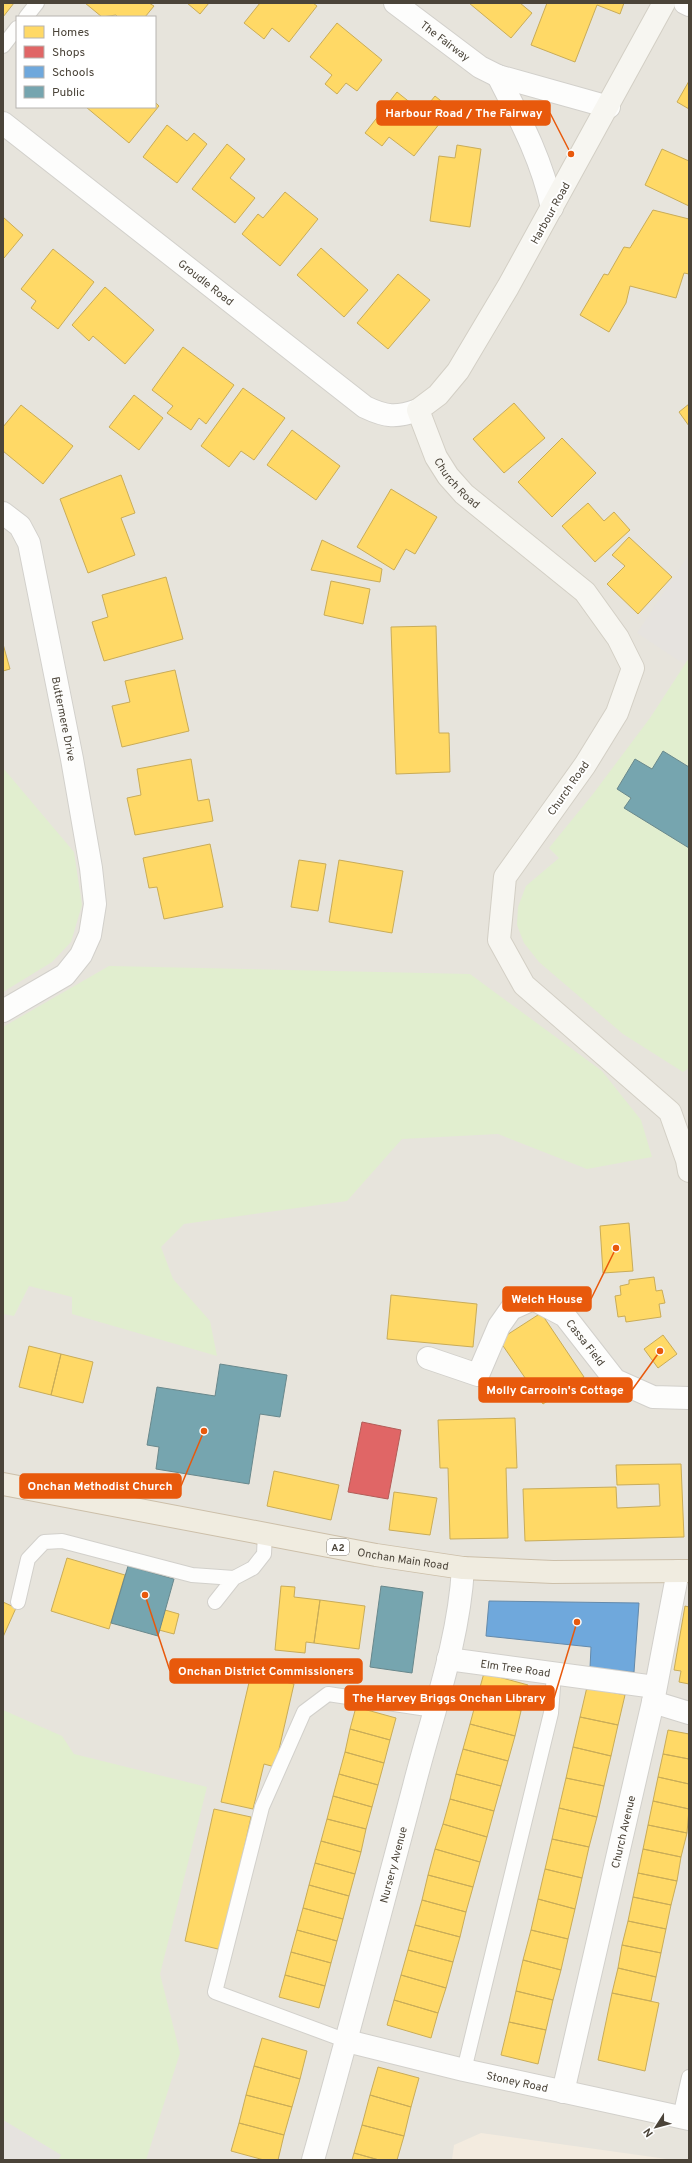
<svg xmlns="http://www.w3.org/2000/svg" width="692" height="2163" font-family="Overpass,sans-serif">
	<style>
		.residential { fill: #e7e4dc; fill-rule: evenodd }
		.commercial { fill: #f3ebdf }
		.green { fill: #e1eecf }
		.parking { fill: #e6e3df }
		.homes { fill: #ffd966; stroke: #c9ac58 }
		.shops { fill: #e06666; stroke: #b35c58 }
		.schools { fill: #6fa8dc; stroke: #648aab }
		.public { fill: #76a5af; stroke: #69888c }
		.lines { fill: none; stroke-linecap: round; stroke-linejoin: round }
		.service-casing { stroke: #d2d0cb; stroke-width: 16 }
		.minor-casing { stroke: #d2d0cb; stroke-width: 24 }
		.secondary-casing { stroke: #d3cfc5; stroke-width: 24 }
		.trunk-casing { stroke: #ccbfa9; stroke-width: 24 }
		.service { stroke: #fdfdfc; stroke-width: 14 }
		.minor { stroke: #fdfdfc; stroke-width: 22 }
		.secondary { stroke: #f7f6f1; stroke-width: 22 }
		.trunk { stroke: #f0ece0; stroke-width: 22 }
		.labels { text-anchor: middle; stroke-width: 4; stroke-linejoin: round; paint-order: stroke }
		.shield { fill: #fff; stroke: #817c74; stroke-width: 1 }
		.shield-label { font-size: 10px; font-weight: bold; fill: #4b4439 }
		.street-label { font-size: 11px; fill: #4b4439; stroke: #fff }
		.leader { fill: none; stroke: #e8590c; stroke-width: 1.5 }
		.callout-dot { fill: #e8590c; stroke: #fff; stroke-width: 1.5 }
		.callout { fill: #e8590c; stroke: #e8590c; stroke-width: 1.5 }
		.callout-label { font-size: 12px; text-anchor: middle; font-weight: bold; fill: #fff }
	</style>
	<rect width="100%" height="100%" fill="#f4f2ee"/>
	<path class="residential" d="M3,3h686v2157h-686zM17,17h138v90h-138z"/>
	<path class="commercial" d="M481,2133l193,27h-222l2,-15z"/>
	<path class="green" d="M689,658v410l-6,4 -60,-38 -84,-72 -15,-19 -7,-18 1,-18 8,-21 33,-28 -10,-10 44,-54 57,-76z
		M3,768l71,84 8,53 -11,37 -19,20 -49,30z
		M109,966l361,8 132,97 39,49 11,37 -65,12 -89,-35 -96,5 -55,62 -163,23 -23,23 12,32 37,42 7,35 -145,-42v-17l-43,-11 -15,30 -11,-2v-287z
		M3,1710l59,26 12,18 133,33 -47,187 20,79 -34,107h-88l3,-5 -58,-35z"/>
	<path class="parking" d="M689,554v104l-5,6 -47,-31z
		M3,2120l58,35 -3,5h-55z"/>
	<path class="homes" d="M3,3h11l-11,14z
		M85,3h64l5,3 -9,11h-27l-2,-2 -14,2z
		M187,3h22l-9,11z
		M260,3h53l4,3 -28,36 -17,-14 -8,11 -20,-16z
		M469,3h51l12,10 -21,25z
		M547,3h77l-4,11 -23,-9 -22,57 -44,-17z
		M337,23l45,37 -25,31 -11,-8 -9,11 -12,-10 7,-9 -22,-18z
		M689,81v28l-12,-7z
		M397,92l25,20 13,-16 16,13 -37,47 -25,-19 -7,9 -17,-13z
		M155,102l4,4 -30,37 -43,-36h69z
		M167,125l20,16 7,-8 13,11 -30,39 -34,-26z
		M227,144l18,15 -15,19 25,20 -20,25 -43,-34z
		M457,145l24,4 -11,78 -40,-6 9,-65 16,2z
		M662,149l27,12v45l-44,-21z
		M285,192l33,27 -38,47 -38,-32 16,-20 5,4z
		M653,210l36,9v55l-5,-1 -8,25 -46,-12 -4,17 -17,29 -29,-17 24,-41 4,1 16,-28 6,1z
		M3,217l20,18 -19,23 -1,-1z
		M321,248l47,42 -24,27 -47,-42z
		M53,249l41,33 -36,47 -27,-21 5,-7 -15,-12z
		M398,274l32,26 -42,49 -31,-26z
		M105,287l49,43 -29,34 -32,-28 -4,5 -17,-16z
		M183,347l51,38 -28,39 -7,-6 -8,12 -24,-17 6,-7 -21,-16z
		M243,388l42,30 -31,42 -13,-9 -12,16 -28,-21z
		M134,395l29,23 -24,32 -30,-23z
		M514,403l31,35 -41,35 -31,-34z
		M689,404v22l-10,-14z
		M21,405l52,41 -30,38 -40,-33v-24z
		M292,430l48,36 -24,34 -49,-35z
		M562,438l34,35 -44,44 -34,-35z
		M121,475l14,38 -14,5 14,37 -47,18 -28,-74z
		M391,489l46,28 -22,37 -9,-5 -12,21 -37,-23z
		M588,503l16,18 10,-9 16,18 -35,32 -33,-36z
		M629,537l43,40 -34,37 -31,-30 18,-18 -13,-11z
		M322,540l60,29 -2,13 -69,-12z
		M166,577l17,62 -79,22 -12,-39 16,-5 -6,-22z
		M331,581l39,8 -7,35 -39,-9z
		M436,626l3,107h10l1,39 -54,2 -5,-147z
		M3,644l7,25 -7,2z
		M175,670l14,61 -67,16 -10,-41 18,-4 -5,-21z
		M191,759l7,42 11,-2 4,22 -78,14 -8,-37 14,-3 -4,-26z
		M210,844l13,63 -59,12 -7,-32 -8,1 -6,-30z
		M299,860l27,4 -8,47 -27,-4z
		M339,860l64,11 -11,62 -63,-11z
		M629,1223l4,48 -30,2 -3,-47z
		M654,1277l2,14 6,-1 3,13 -6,1 2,13 -35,5 -1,-6 -7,1 -3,-21 6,-1 -1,-9 9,-2v-4z
		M391,1295l86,9 -4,43 -86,-8z
		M541,1313l43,64 -41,27 -44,-64z
		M663,1335l14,19 -19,14 -14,-19z
		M29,1346l32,8 -10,41 -32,-8z
		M61,1354l32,8 -10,41 -32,-8z
		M515,1418l2,50h-11l2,70 -58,1 -2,-71h-8l-2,-48z
		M681,1464l3,73 -159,4 -2,-52 93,-2 1,21 43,-2 -1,-22 -42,1 -1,-20z
		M274,1471l65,14 -8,35 -64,-14z
		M394,1492l43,6 -7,37 -41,-5z
		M67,1558l58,17 -16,54 -58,-18z
		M281,1586l14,1 -1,10 26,3 -6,43 -8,-1 -1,11 -30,-3z
		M320,1600l45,6 -6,43 -45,-6z
		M3,1602l13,6 -13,29z
		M685,1606l4,1v77l-10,-2 2,-11 -7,-1z
		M165,1610l14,4 -5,20 -15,-4z
		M484,1673l44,12 -7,26 -44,-13z
		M251,1674l43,10 -19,83 -11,-3 -11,45 -32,-7z
		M587,1687l38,8 -7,30 -38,-8z
		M477,1698l44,13 -6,25 -45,-12z
		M356,1707l40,11 -6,22 -40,-11z
		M580,1717l38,8 -7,31 -38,-9z
		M470,1724l45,12 -7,25 -45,-12z
		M350,1729l40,11 -6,23 -39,-11z
		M668,1730l21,4v25l-26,-5z
		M573,1747l38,9 -7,30 -38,-8z
		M463,1749l45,12 -7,25 -45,-12z
		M345,1752l39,11 -6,22 -39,-11z
		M663,1754l26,5v25l-31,-7z
		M339,1774l39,11 -6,22 -39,-11z
		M456,1774l45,12 -7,25 -44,-12z
		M658,1777l31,7v25l-36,-8z
		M566,1778l38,8 -7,31 -38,-9z
		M333,1796l39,11 -6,22 -39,-10z
		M450,1799l44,12 -7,26 -44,-13z
		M653,1801l36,8 -2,24 -39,-8z
		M559,1808l38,9 -8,30 -37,-8z
		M214,1809l37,8 -29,133 -37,-9z
		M327,1819l39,10 -5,23 -40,-11z
		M443,1824l44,13 -7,25 -45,-13z
		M648,1825l39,8 -6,24 -38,-8z
		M552,1839l37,8 -7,31 -37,-9z
		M321,1841l40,11 -6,22 -40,-11z
		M435,1849l45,13 -7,25 -45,-12z
		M643,1849l38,8 -4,24 -39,-8z
		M315,1863l40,11 -6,22 -40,-11z
		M545,1869l37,9 -7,31 -37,-10z
		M638,1873l39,8 -6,24 -38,-8z
		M428,1875l45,12 -7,25 -44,-12z
		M309,1885l40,11 -6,23 -40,-11z
		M633,1897l38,8 -5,24 -38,-8z
		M538,1899l37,10 -7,30 -37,-9z
		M422,1900l44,12 -6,25 -45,-12z
		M303,1908l40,11 -6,22 -40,-11z
		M628,1921l38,8 -5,24 -39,-8z
		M415,1925l45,12 -7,25 -45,-12z
		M297,1930l40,11 -6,22 -40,-11z
		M531,1930l37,9 -7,31 -38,-10z
		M622,1945l39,8 -5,24 -38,-9z
		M408,1950l45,12 -7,26 -45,-13z
		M291,1952l40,11 -6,23 -40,-11z
		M523,1960l38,10 -8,30 -37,-9z
		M618,1968l38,9 -5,24 -39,-8z
		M285,1975l40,11 -6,22 -40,-11z
		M401,1975l45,13 -8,25 -44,-13z
		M516,1991l37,9 -7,30 -37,-8z
		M612,1993l47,10 -14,68 -47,-11z
		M394,2000l44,13 -7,25 -44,-13z
		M509,2022l37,8 -8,34 -37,-9z
		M262,2038l45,13 -7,28 -46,-13z
		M254,2066l46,13 -8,28 -46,-12z
		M378,2067l41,11 -8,29 -41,-12z
		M246,2095l46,12 -8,28 -45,-12z
		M370,2095l41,12 -7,29 -42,-11z
		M239,2123l45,12 -6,25h-14l-33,-9z
		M362,2125l42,11 -7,24h-18l-25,-7z
		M354,2153l25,7h-27z"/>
	<path class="shops" d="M362,1422l39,8 -13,69 -40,-7z"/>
	<path class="schools" d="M489,1601l150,2 -5,69 -44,-4 1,-21 -105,-11z"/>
	<path class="public" d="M663,751l26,16v81l-65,-40 7,-10 -14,-9 18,-30 17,10z
		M220,1364l67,11 -7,42 -20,-3 -11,70 -93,-15 3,-22 -12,-2 10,-58 58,9z
		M128,1566l46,13 -16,57 -47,-13z
		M381,1586l42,6 -11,81 -42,-6z"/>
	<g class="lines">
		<g class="service-casing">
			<path id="service" d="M26,17l11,-14
				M3,46l14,-18
				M18,1602l10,-43 16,-17 18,-1 130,34 42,3
				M215,1602l19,-24 19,-10 11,-14 1,-21
				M347,2041l-132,-49 47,-185 42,-95 24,-18 106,16
				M464,2070l87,-357 3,-39
				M680,2117l9,-40"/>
		</g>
		<g class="minor-casing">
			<g id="minor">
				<path id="s1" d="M395,3l85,64 18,9 111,31"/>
				<path d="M685,3l4,2"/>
				<path d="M498,76c22,43 44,84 54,132"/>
				<path id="s2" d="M3,123l362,284c21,10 31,11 53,3"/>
				<path id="s3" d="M3,513l17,13 9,17 43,216 19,109 4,36 -5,31 -9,20 -16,20 -62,36"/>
				<path id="s4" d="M428,1358l50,17 21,-49 12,-17 22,-10 32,17 50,64 38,17 36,1"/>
				<path id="s5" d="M448,1659l207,28"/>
				<path d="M653,1702l36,11"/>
				<path id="s6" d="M347,2041l117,29 225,49"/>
				<path id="s7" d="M563,2092l90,-390 25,-131"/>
				<path id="s8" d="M313,2160c35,-124 68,-249 101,-374 18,-71 45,-144 49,-218"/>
			</g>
		</g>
		<g class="secondary-casing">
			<g id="secondary">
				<path id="s9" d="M664,3l-156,284 -50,84 -20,24 -20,15 18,47 12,19 16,18 121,98 33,46 15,30 -16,45 -32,52 -80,112 -6,63 25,45 146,127 17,48 2,11"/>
			</g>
		</g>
		<g class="trunk-casing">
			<g id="trunk">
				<path id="s10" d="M3,1484l373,71 87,13 90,4 136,-1"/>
			</g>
		</g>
		<use href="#service" class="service"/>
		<use href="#minor" class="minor"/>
		<use href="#secondary" class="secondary"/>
		<use href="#trunk" class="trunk"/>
	</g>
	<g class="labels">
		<rect class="shield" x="327" y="1539" width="22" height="16" rx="3"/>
		<g class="shield-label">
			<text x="338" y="1551">A2</text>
		</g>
		<g class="street-label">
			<text dy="4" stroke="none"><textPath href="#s1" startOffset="63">The Fairway</textPath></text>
			<text transform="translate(550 213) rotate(-61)" y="4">Harbour Road</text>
			<text dy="4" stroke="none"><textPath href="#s2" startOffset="258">Groudle Road</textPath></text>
			<text dy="4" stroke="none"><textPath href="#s9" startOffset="562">Church Road</textPath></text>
			<text dy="4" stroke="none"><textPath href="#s3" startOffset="220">Buttermere Drive</textPath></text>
			<text transform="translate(568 788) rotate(-55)" y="4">Church Road</text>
			<text dy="4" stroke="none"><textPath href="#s4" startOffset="221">Cassa Field</textPath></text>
			<text dy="4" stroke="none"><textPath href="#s10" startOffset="407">Onchan Main Road</textPath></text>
			<text dy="4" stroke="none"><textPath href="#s5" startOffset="68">Elm Tree Road</textPath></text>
			<text dy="4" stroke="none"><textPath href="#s7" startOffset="267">Church Avenue</textPath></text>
			<text dy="4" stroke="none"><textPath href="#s8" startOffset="306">Nursery Avenue</textPath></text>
			<text dy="4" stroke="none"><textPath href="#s6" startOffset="175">Stoney Road</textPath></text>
		</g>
	</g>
	<path class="leader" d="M571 154L550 113M616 1248L591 1299M660 1351L632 1390M204 1431L181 1486M145 1595L170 1671M577 1622L554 1698"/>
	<g class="callout-dot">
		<circle cx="571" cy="154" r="4"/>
		<circle cx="616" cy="1248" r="4"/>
		<circle cx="660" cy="1351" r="4"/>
		<circle cx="204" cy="1431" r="4"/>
		<circle cx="145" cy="1595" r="4"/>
		<circle cx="577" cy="1622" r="4"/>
	</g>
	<g class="callout">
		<rect x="377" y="101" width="173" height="24" rx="4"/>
		<rect x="503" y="1287" width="88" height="24" rx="4"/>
		<rect x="479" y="1378" width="153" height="24" rx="4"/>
		<rect x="20" y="1474" width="161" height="24" rx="4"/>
		<rect x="170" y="1659" width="192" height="24" rx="4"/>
		<rect x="345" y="1686" width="209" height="24" rx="4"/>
	</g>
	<g class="callout-label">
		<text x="464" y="117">Harbour Road / The Fairway</text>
		<text x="547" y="1303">Welch House</text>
		<text x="555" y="1394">Molly Carrooin's Cottage</text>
		<text x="100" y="1490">Onchan Methodist Church</text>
		<text x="266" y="1675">Onchan District Commissioners</text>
		<text x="449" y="1702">The Harvey Briggs Onchan Library</text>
	</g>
	<rect width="692" height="2163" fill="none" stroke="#4b4439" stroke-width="8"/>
	<rect x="16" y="16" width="140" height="92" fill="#ffffff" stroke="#b7b4b0"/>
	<rect x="24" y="26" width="20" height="12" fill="#ffd966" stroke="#b7b4b0"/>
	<text x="52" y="36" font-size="12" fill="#4b4439">Homes</text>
	<rect x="24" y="46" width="20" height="12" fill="#e06666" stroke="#b7b4b0"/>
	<text x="52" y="56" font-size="12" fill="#4b4439">Shops</text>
	<rect x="24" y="66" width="20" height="12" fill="#6fa8dc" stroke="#b7b4b0"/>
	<text x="52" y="76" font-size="12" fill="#4b4439">Schools</text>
	<rect x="24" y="86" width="20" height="12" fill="#76a5af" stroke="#b7b4b0"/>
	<text x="52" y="96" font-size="12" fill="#4b4439">Public</text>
	<g transform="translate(656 2127) rotate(234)" stroke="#ffffff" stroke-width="3" paint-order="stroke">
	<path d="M0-3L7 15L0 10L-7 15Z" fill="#4b4439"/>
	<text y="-6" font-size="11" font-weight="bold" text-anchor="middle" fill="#4b4439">N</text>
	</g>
</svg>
